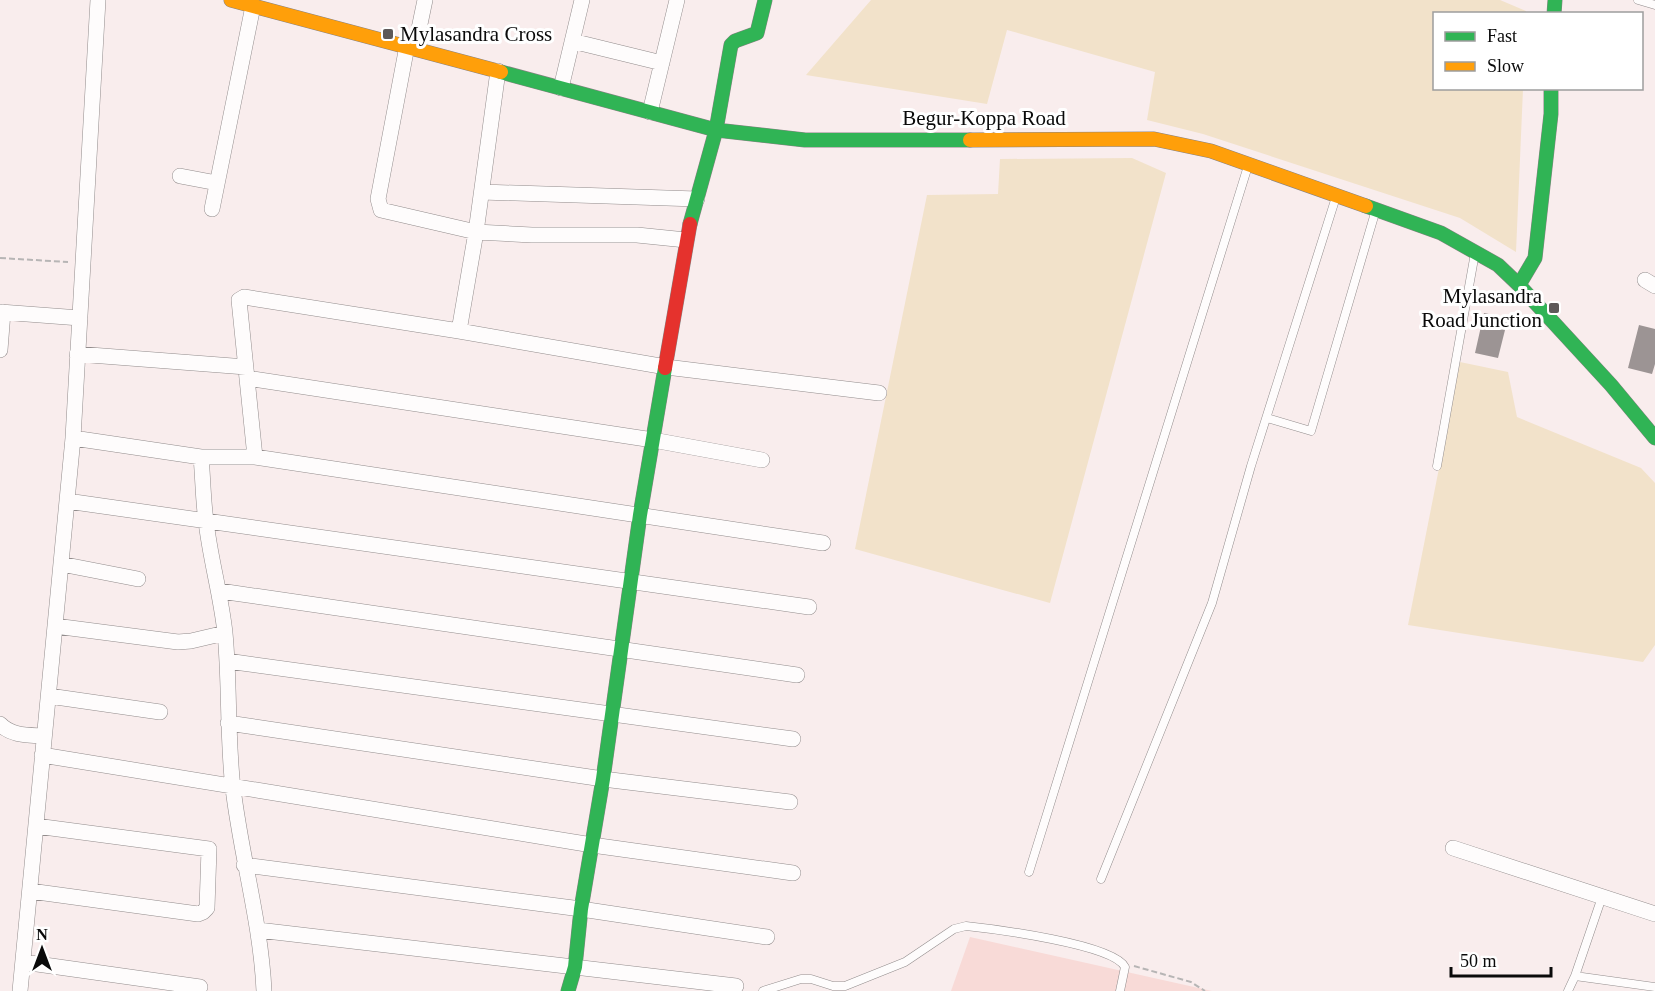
<svg xmlns="http://www.w3.org/2000/svg" width="1655" height="991" font-family="'Times New Roman',serif">
	<style>
		.farmland { fill: #f8dad7 }
		.green { fill: #f2e2ca }
		.building { fill: #9c9494 }
		.lines { fill: none; stroke-linecap: round; stroke-linejoin: round }
		.lane-casing { stroke: #928c8c; stroke-width: 9 }
		.street-casing { stroke: #928c8c; stroke-width: 16 }
		.fast-casing { stroke: #888383; stroke-width: 15 }
		.slow-casing { stroke: #888383; stroke-width: 15 }
		.jam-casing { stroke: #888383; stroke-width: 15 }
		.path { stroke: #b7b5b5; stroke-width: 2; stroke-dasharray: 6 3; stroke-linecap: butt }
		.lane { stroke: #fefcfc; stroke-width: 8 }
		.street { stroke: #fefcfc; stroke-width: 15 }
		.fast { stroke: #30b455; stroke-width: 14 }
		.slow { stroke: #ff9f0a; stroke-width: 14 }
		.jam { stroke: #e5322d; stroke-width: 14 }
		.poi-dot { fill: #5e5959; stroke: #fff; stroke-width: 2 }
		.labels { text-anchor: middle; stroke-width: 6; stroke-linejoin: round; paint-order: stroke }
		.poi-label { font-size: 21px; fill: #0a0a0a; stroke: #fff; text-anchor: start }
		.street-label { font-size: 21px; fill: #0a0a0a; stroke: #fff }
	</style>
	<rect width="100%" height="100%" fill="#f9eded"/>
	<path class="farmland" d="M970,937l242,54h-261z"/>
	<path class="green" d="M871,0h629l26,11v2l-92,1v74l89,1 -7,163 -56,-34 -257,-84 -56,-14 8,-48 -148,-42 -20,74 -181,-29z
		M1132,158l34,15 -116,430 -195,-54 72,-354 71,-1 2,-35z
		M1460,362l48,10 9,45 124,51 14,15v162l-12,17 -235,-37z"/>
	<path class="building" d="M1484,313l24,5 -10,40 -23,-5z
		M1639,325l16,4v35l-3,10 -24,-6z"/>
	<g class="lines">
		<g class="lane-casing">
			<path id="lane" d="M1638,0l17,5
				M1267,418l44,13 64,-218
				M1437,466l38,-213
				M1029,872l219,-706
				M1101,879l111,-276 39,-137 85,-269
				M1575,976l27,-79
				M763,991l38,-12h10l22,7h12l60,-24 49,-33 12,-3c28,3 147,18 159,41l-5,24
				M1568,991l7,-15 80,11"/>
		</g>
		<g class="street-casing">
			<path id="street" d="M572,41l90,22
				M407,46l-29,153 3,11 95,22 56,3h105l49,5
				M415,48l10,-48
				M561,88l21,-88
				M650,112l27,-112
				M180,176l37,7
				M482,192l215,7
				M212,209l41,-203
				M1645,280l10,6
				M0,312l80,6
				M459,331l17,-99 22,-161
				M0,350l3,-38
				M77,354l169,13
				M247,378l406,62 109,20
				M73,438l128,19h54l-16,-157 5,-3 215,34 207,36 213,26
				M201,457c2,21 2,43 5,64 4,37 15,74 19,112 5,52 2,103 8,155 8,68 28,135 31,203
				M255,457l568,86
				M67,501l742,106
				M61,564l77,15
				M220,591l577,84
				M55,626l123,16 13,-1 34,-8
				M227,661l566,78
				M49,696l111,16
				M228,723l375,56 187,23
				M0,724c11,12 28,11 44,12
				M42,755l550,90 201,28
				M1453,848l202,66
				M244,865l337,44 186,28
				M30,891l168,23 5,-2 4,-4 2,-59 -173,-23
				M258,930l478,56
				M23,962l177,25
				M20,991l53,-553 25,-438"/>
		</g>
		<g class="fast-casing">
			<path id="fast" d="M1554,14l1,-14
				M501,72l215,58 89,10h165
				M1366,206l75,27 57,32 21,20 92,100 44,53
				M690,224l26,-94 15,-85 4,-4 22,-8 8,-33
				M1519,285l16,-27 16,-144v-26
				M568,991l7,-24 6,-58 22,-130 37,-264 25,-147"/>
		</g>
		<g class="slow-casing">
			<path id="slow" d="M231,0l270,72
				M970,140l184,-1 57,12 155,55"/>
		</g>
		<g class="jam-casing">
			<path id="jam" d="M665,368l25,-144"/>
		</g>
		<path class="path" d="M0,258l68,4
			M1134,966l57,16 14,9"/>
		<use href="#lane" class="lane"/>
		<use href="#street" class="street"/>
		<use href="#fast" class="fast"/>
		<use href="#slow" class="slow"/>
		<use href="#jam" class="jam"/>
	</g>
	<g class="poi-dot">
		<rect x="382" y="28" width="12" height="12" rx="3"/>
		<rect x="1548" y="302" width="12" height="12" rx="3"/>
	</g>
	<g class="labels">
		<g class="poi-label">
			<text x="400" y="41">Mylasandra Cross</text>
			<text x="1542" y="303" text-anchor="end">Mylasandra<tspan x="1542" dy="24">Road Junction</tspan></text>
		</g>
		<g class="street-label">
			<text x="984" y="125">Begur-Koppa Road</text>
		</g>
	</g>
	<rect x="1433" y="12" width="210" height="78" fill="#ffffff" stroke="#9d9d9d" stroke-width="1.5"/>
	<rect x="1445" y="32" width="30" height="9" fill="#30b455" stroke="#9d9d9d" stroke-width="1.5"/>
	<text x="1487" y="42" font-size="18" fill="#0a0a0a">Fast</text>
	<rect x="1445" y="62" width="30" height="9" fill="#ff9f0a" stroke="#9d9d9d" stroke-width="1.5"/>
	<text x="1487" y="72" font-size="18" fill="#0a0a0a">Slow</text>
	<g transform="translate(42 949)" stroke="#ffffff" stroke-width="4.5" paint-order="stroke">
	<path d="M0-4.5L10 22L0 15L-10 22Z" fill="#0a0a0a"/>
	<text y="-9" font-size="16" font-weight="bold" text-anchor="middle" fill="#0a0a0a">N</text>
	</g>
	<path d="M1451 967v9h100v-9" fill="none" stroke="#0a0a0a" stroke-width="3"/>
	<text x="1460" y="967" font-size="18" fill="#0a0a0a" stroke="#ffffff" stroke-width="4.5" paint-order="stroke">50 m</text>
</svg>
